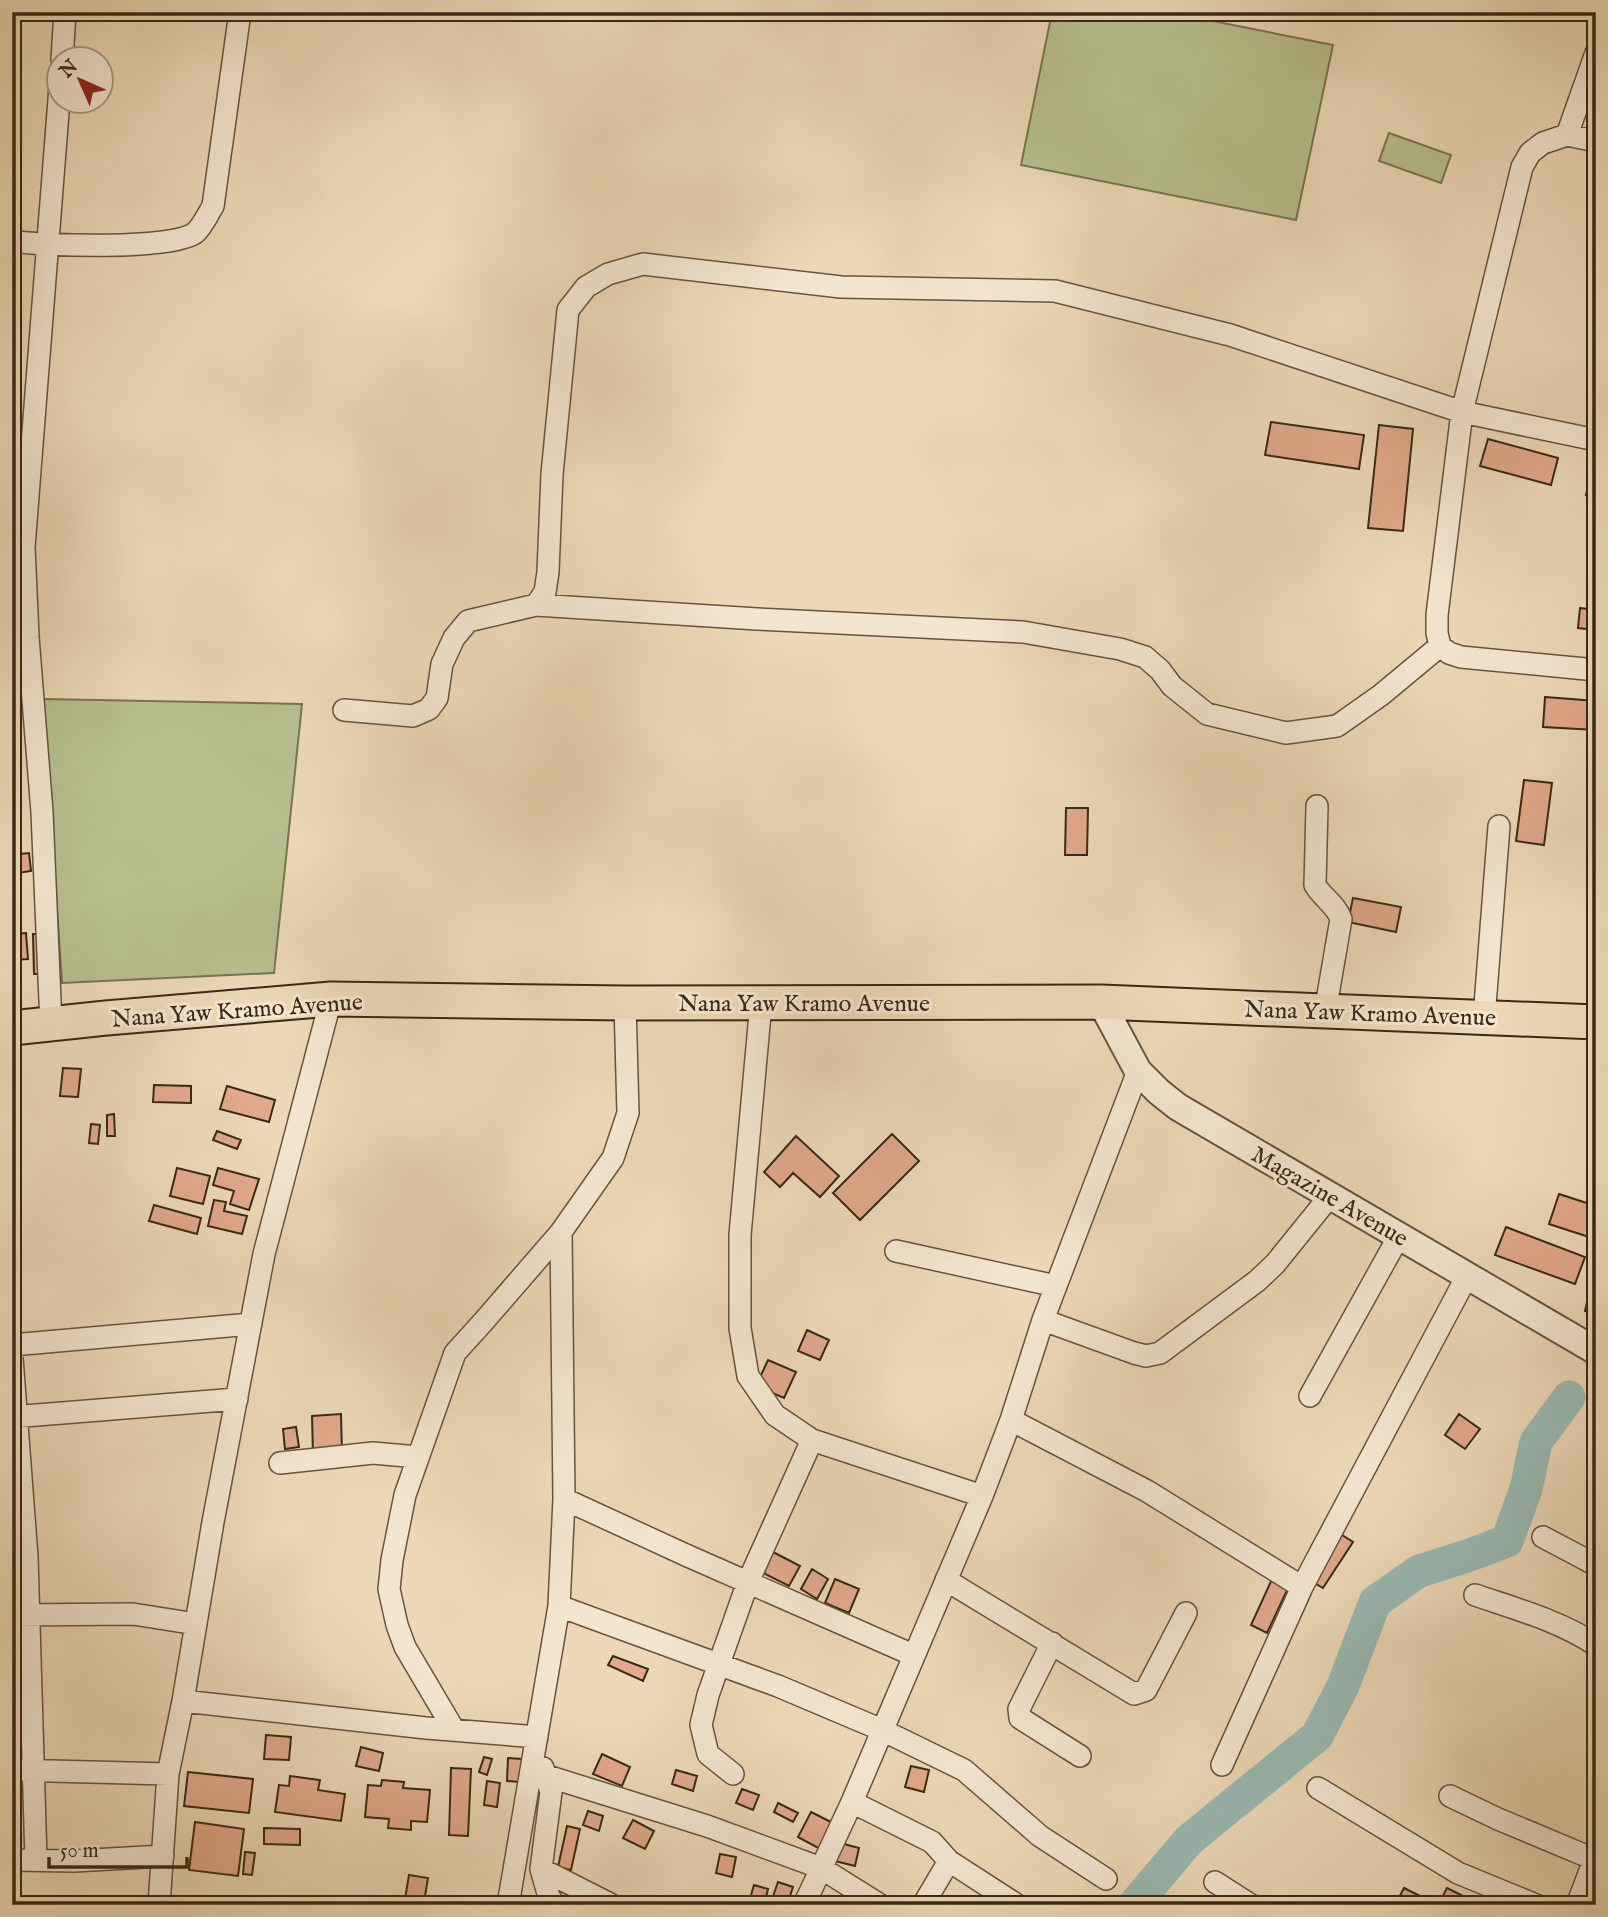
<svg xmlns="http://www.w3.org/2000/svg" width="1608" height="1917" font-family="'IM FELL English',serif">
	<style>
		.green { fill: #b7bf8e; stroke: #787452; stroke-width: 2 }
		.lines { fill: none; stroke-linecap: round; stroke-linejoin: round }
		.river { stroke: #99b9b3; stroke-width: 33 }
		.building { fill: #e1a88a; stroke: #382915; stroke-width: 2 }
		.minor-casing { stroke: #65553d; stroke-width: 24 }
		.tertiary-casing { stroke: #65553d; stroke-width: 30 }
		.primary-casing { stroke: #382915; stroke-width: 37 }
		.minor { stroke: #f3e6d0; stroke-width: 21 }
		.tertiary { stroke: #f3e6d0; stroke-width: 26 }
		.primary { stroke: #ecd8b6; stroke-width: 33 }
		.labels { text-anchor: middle; stroke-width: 6; stroke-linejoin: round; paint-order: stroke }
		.street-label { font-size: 24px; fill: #382915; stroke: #f3e6d0 }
	</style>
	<rect width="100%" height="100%" fill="#ecd8b6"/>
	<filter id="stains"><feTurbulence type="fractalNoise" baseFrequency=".00286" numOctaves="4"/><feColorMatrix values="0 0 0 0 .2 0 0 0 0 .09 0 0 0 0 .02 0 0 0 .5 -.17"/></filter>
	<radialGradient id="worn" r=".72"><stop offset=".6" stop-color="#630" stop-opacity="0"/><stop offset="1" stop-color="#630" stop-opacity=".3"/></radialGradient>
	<path class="green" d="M1052,12h116l165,33 -37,175 -275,-55z
		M1389,133l62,22 -10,28 -62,-22z
		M43,699l259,5 -28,269 -212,10z"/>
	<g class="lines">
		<path class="river" d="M1134,1905l55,-65 128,-104 26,-50 32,-84 44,-31 48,-15 40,-15 19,-52 10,-47 33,-45"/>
	</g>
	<path class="building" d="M1593,384l3,1v21l-7,-1z
		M1271,422l93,13 -5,34 -94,-14z
		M1379,425l34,4 -10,102 -35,-3z
		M1488,439l70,19 -7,27 -71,-19z
		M1594,465h2v33l-10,-3z
		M1580,608l16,2v20l-18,-2z
		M1545,697l51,4v29l-53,-3z
		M1524,780l28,3 -8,62 -28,-4z
		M1066,808h22l-1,47h-22z
		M29,853l2,18 -14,2 1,12 -6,1v-31z
		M1353,898l48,9 -5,25 -48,-10z
		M26,933l2,26 -16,1v-26z
		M33,934h9l1,40h-9z
		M16,967l3,27 -7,1v-27z
		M63,1068l18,1 -3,28 -18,-1z
		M154,1085l37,1v17l-38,-1z
		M227,1086l48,14 -6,22 -49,-13z
		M114,1114l1,22h-8v-21z
		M91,1124l9,1 -2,19 -9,-1z
		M217,1131l24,9 -4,9 -24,-9z
		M892,1134l27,27 -59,59 -27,-27z
		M796,1136l43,40 -19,21 -27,-24 -13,14 -16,-15z
		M177,1168l33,8 -7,28 -33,-8z
		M218,1168l41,11 -10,31 -19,-6 4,-13 -21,-6z
		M1559,1194l37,12v12l-7,19 -40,-13z
		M214,1200l12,2 -2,9 23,5 -5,18 -34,-8z
		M154,1205l47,13 -4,16 -48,-13z
		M1506,1227l79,30 -10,27 -80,-29z
		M1593,1275l3,1v38l-11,-3z
		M807,1330l22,10 -9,20 -22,-9z
		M768,1360l28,12 -12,26 -28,-12z
		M341,1414l1,40 -29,1 -1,-39z
		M1459,1414l21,15 -15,20 -20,-14z
		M296,1427l3,20 -14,2 -2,-20z
		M1339,1533l14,9 -30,46 -14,-8z
		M773,1552l27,14 -11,20 -26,-13z
		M812,1569l16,10 -11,20 -16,-10z
		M1273,1577l17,7 -23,49 -16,-8z
		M835,1579l24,10 -10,24 -24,-10z
		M613,1656l35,13 -5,12 -35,-16z
		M266,1735l25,2 -2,23 -25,-1z
		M361,1747l22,6 -4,18 -23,-5z
		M602,1754l28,13 -8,19 -29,-12z
		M484,1757l8,2 -5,16 -8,-3z
		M508,1758l14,1 -2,23 -13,-1z
		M911,1766l18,4 -5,22 -19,-5z
		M451,1768l20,1 -3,67 -19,-1z
		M676,1770l21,6 -4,15 -21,-7z
		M188,1772l65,7 -4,34 -65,-7z
		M290,1776l30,4 -2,10 27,4 -4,27 -66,-9 4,-27 10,1z
		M382,1780l22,2 -1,6 27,2 -3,32 -16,-1v9l-23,-2 1,-9 -24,-2 3,-32 13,1z
		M487,1781l13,2 -3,24 -13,-2z
		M742,1789l17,6 -6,15 -17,-7z
		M778,1803l20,10 -5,9 -19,-10z
		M588,1811l15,5 -4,15 -16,-6z
		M811,1812l22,11 -13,26 -22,-12z
		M633,1820l21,11 -9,18 -22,-11z
		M195,1822l49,7 -6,47 -49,-6z
		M567,1826l13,3 -9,41 -13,-3z
		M264,1828l36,1v16l-36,-1z
		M840,1843l19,5 -4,18 -20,-5z
		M245,1852l10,1 -3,22 -9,-1z
		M720,1854l16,3 -4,20 -16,-4z
		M409,1875l19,3 -4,24 -19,-3z
		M778,1882l15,5 -6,18h-17z
		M754,1885l14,4 -4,16 -15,-3z
		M1404,1888l34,17h-43z
		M1447,1888l20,10 -4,7h-25z"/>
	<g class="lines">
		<g class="minor-casing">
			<path id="minor" d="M62,60l3,-48
				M1567,135l29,-82
				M1596,141l-29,-6 -24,8 -13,10 -8,14 -60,245 -25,203v18l3,13 9,7 12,4 135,13
				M12,241c32,5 159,9 183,-8 7,-6 13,-19 18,-27l27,-194
				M536,605l221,14 266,13 97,17 25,8 15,13 12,16 35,28 79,19 51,-7 44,-31 59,-49
				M344,710l69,6 16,-7 8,-11 5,-34 12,-26 14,-17 68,-16 9,-13 3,-20 4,-98 16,-164 18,-23 22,-13 35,-10 198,23 214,4 175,44 232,77 134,28
				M1317,806l-2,79c7,12 22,21 26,34l-16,93
				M761,1003l-21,232v93l8,48 27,39 37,25 170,56
				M1484,1018l15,-192
				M51,1024l-9,-212 -14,-175 -4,-90 36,-460
				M896,1251l160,35
				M1043,1320l91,33 12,3 14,-3 97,-72 18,-17 55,-68
				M12,1345l239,-21
				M12,1358l15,199 9,303
				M1310,1396l89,-160
				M12,1417l225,-18
				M1011,1420l136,71 155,96
				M280,1463l93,-10 45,4
				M564,1499l124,57 225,99
				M1543,1537l53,28
				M946,1580l188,114 12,-4 40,-77
				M1475,1595c41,14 85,26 121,50
				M559,1606l219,80 104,44 82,40 76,66 66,43
				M12,1615l121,-1 63,10
				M1052,1643l-33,66 1,9 60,38
				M183,1701l243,27 111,9
				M454,1730l-49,-83 -8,-22 -8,-36 3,-29 13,-65 50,-142 29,-32 77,-89
				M1222,1765l80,-178 165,-311
				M543,1768l8,24 -10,77 8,28 6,8
				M12,1770l156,4
				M733,1774l-25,-20 -7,-29 7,-30 40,-113 64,-142
				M547,1776l160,50 114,42 59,37
				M1318,1788l140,85 78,32
				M1450,1796l48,23 98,41
				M852,1802l80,40 17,19 68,44
				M12,1860l62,1 89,-5
				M541,1869l71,36
				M1215,1882l36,23
				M159,1905l9,-131 15,-73 30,-179 51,-268 67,-255
				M508,1905l51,-299 5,-107 -3,-267 52,-74 15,-45 -3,-110
				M804,1905l48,-103 130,-306 29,-76 32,-100 95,-249
				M923,1905l26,-44
				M1577,1905l19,-50"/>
		</g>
		<g class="tertiary-casing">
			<path id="tertiary" d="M1101,1002l37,69 21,21 19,15 418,244"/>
		</g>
		<g class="primary-casing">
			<path id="primary" d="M12,1028l94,-10 225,-19 294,4 476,-1 495,20"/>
		</g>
		<use href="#minor" class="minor"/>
		<use href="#tertiary" class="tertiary"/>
		<use href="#primary" class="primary"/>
	</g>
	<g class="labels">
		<g class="street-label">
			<text x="804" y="1011">Nana Yaw Kramo Avenue</text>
			<text transform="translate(237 1010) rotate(-4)" y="8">Nana Yaw Kramo Avenue</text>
			<text transform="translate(1370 1013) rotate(2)" y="8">Nana Yaw Kramo Avenue</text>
			<text transform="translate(1330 1196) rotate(30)" y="8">Magazine Avenue</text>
		</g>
	</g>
	<rect width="1608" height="1917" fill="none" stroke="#ecd8b6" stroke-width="42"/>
	<rect x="14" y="14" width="1580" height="1889" fill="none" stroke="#382915" stroke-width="3.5"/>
	<rect x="21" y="21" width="1566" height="1875" fill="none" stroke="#382915" stroke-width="2"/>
	<g transform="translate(80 80) rotate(315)"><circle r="33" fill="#f3e6d0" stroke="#a89a85" stroke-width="2"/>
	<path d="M0-5L12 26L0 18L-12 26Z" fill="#8f2418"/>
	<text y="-10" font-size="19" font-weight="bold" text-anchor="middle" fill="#382915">N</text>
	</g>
	<path d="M49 1857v10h138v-10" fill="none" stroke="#382915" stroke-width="3.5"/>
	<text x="60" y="1857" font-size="21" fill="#382915" stroke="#f3e6d0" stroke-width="5" paint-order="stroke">50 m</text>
	<rect width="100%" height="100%" filter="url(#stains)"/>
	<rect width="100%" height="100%" fill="url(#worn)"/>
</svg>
